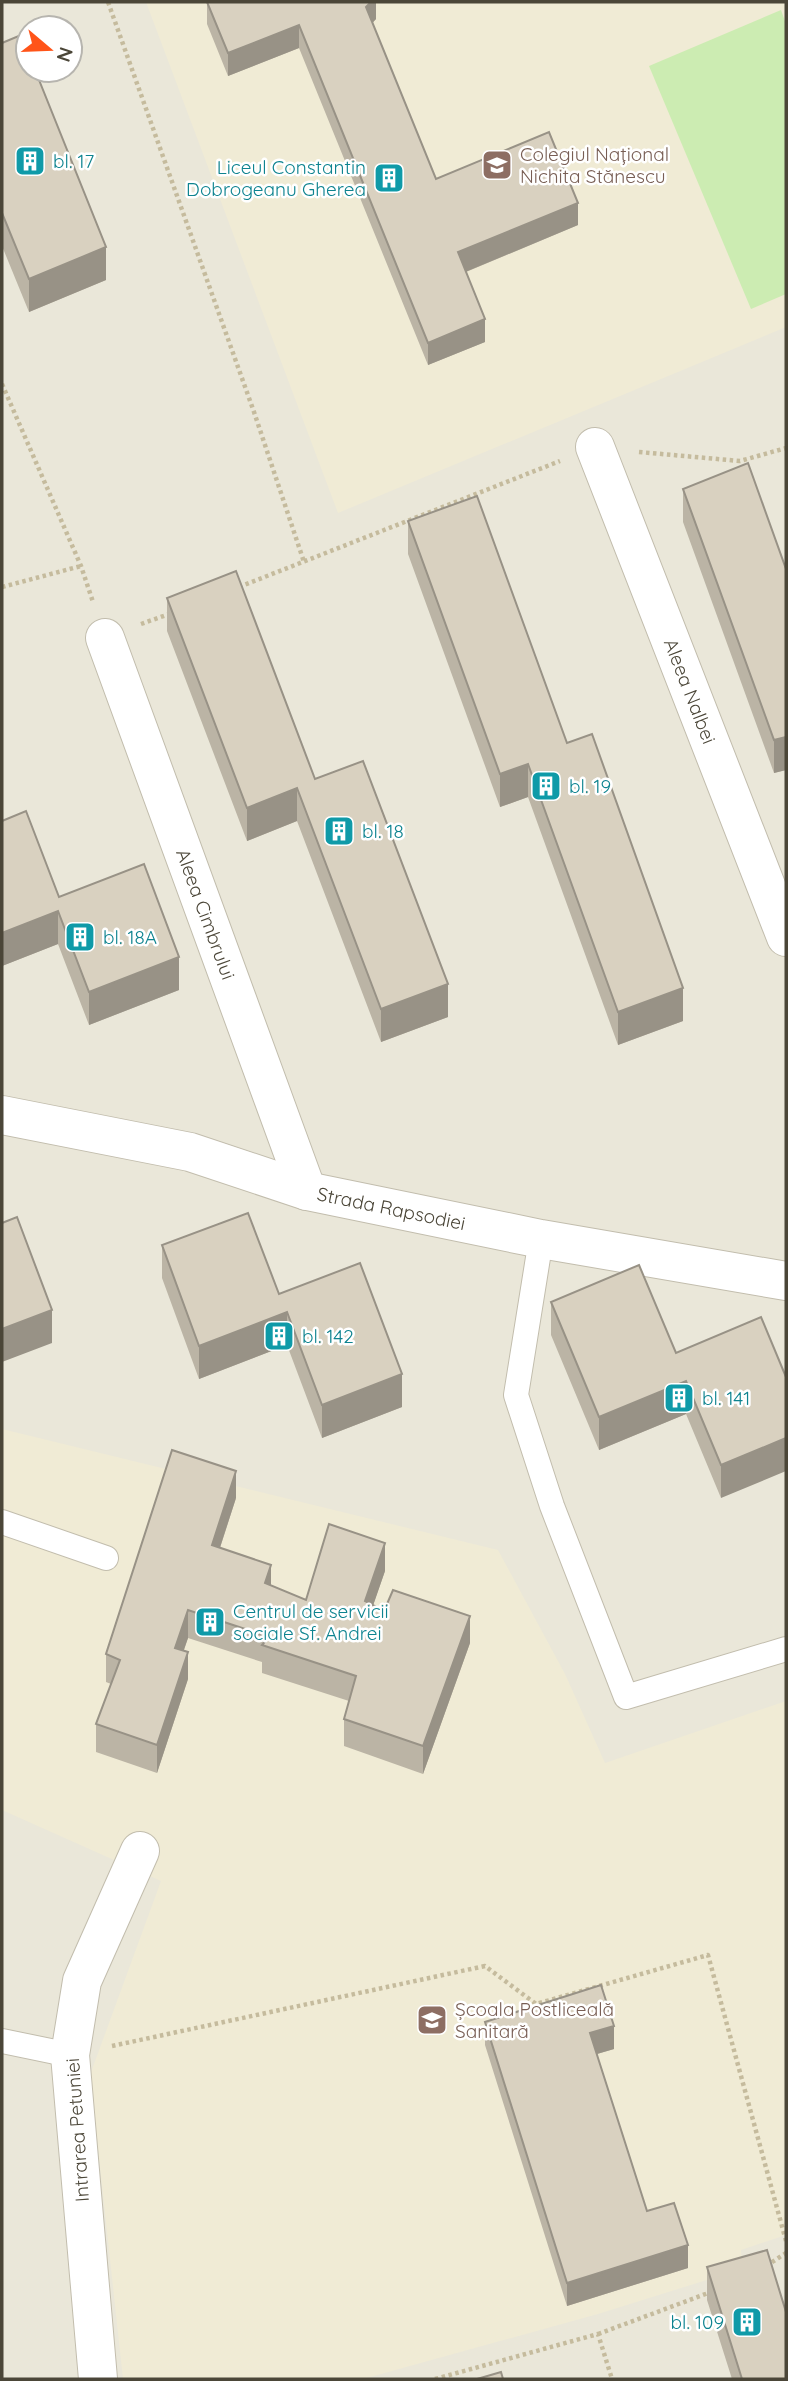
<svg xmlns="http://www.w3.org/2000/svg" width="788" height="2381" font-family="Quicksand,sans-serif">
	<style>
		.residential { fill: #eae7d9; fill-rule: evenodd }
		.education { fill: #f0ebd5 }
		.green { fill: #ccecb2 }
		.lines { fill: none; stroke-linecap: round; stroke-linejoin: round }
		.service-casing { stroke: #c2bdad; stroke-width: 26 }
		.minor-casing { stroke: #c2bdad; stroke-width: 40 }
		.path { stroke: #c5bb9d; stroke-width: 4.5; stroke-dasharray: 3.5 3.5; stroke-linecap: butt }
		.service { stroke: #fff; stroke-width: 24 }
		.minor { stroke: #fff; stroke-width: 38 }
		.wall { fill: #bbb4a5 }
		.shaded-wall { fill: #989286 }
		.building { fill: #d9d1c0; stroke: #989286; stroke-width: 2 }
		.labels { text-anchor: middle; stroke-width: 5; stroke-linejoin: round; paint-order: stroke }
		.education-label { font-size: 19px; fill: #785e54; stroke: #fff; text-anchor: start }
		.culture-label { font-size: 19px; fill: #0d838f; stroke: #fff; text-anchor: start }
		.street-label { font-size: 19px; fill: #4b4638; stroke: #fff }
	</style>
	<rect width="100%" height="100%" fill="#f6f4eb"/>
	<path class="residential" d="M2,2h784v2377h-784zM28,28h42v42h-42z"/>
	<path class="education" d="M146,2h640v325l-448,186z
		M2,1429l496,121 67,124 40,89 181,-62v534l-45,15 1,19 -144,45 -235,65h-240l-33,-304 71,-194 -159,-71z"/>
	<path class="green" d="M781,10l5,14v270l-35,15 -102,-243z"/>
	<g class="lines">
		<g class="service-casing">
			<path id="service" d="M541,1239l-25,156 36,111 74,191 160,-48
				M2,1522l104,36
				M2,2041l68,14"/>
		</g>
		<g class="minor-casing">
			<g id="minor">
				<path id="s1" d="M595,447l191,490"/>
				<path id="s2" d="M105,638l202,553"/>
				<path id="s3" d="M2,1115l188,37 117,39 234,48 245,42"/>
				<path d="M98,2379l-28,-324 12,-74 58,-130"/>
			</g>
		</g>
		<path class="path" d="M108,2l146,410 50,150
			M2,384l79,182 12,36
			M639,452l101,9 46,-13
			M2,587l79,-21
			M239,587l321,-126
			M141,624l31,-11
			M112,2046l373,-80 51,38 172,-49 78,286
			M766,2266l20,-13
			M598,2334l113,-42
			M435,2379l163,-45 14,45"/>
		<use href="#service" class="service"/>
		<use href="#minor" class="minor"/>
	</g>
	<path class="wall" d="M207,2h169v17l-4,4 64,156 142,46 -112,47 19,70 -57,23 -129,-317 -71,28 -21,-52z
		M2,43l104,237 -77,32 -27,-66z
		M683,489l103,80v201l-12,3 -91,-251z
		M408,521l159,222 116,278 -65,24 -90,-248 -28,10 -92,-253z
		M167,598l148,181 133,238 -67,25 -84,-221 -50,20 -80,-210z
		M59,897l120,93 -90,35 -31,-81 -56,22z
		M162,1245l117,49 123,113 -80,31 -35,-93 -88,34 -37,-101z
		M551,1302l125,51 85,-36 -40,181 -35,-84 -87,36 -48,-115z
		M236,1498l-16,50 51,37 35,15 79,-29 -12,34 11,6 86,32 -47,131 -79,-28v-27l5,-18 -87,-28v-11l-74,-24 -4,12 4,29 -31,94 -61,-21v-28l15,-40 -5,-2v-28z
		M485,2022l129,27 -17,5 50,157 41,57 -121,38 -82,-261z
		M707,2267l79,112h-54l-25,-79z"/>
	<path class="shaded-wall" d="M371,2h5v17l-10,11v-23z
		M299,25v23l-71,28v-23z
		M578,203v22l-120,50v-23z
		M106,247v33l-77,32v-33z
		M485,319v23l-57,23v-22z
		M786,737v33l-12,3v-33z
		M528,764v33l-28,10v-33z
		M297,788v33l-50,20v-33z
		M58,911v33l-56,22v-33z
		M179,957v33l-90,35v-33z
		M448,984v33l-67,25v-33z
		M683,988v33l-65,24v-33z
		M52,1310v33l-50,19v-33z
		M287,1312v33l-88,34v-33z
		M402,1374v33l-80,31v-33z
		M686,1381v33l-87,36v-33z
		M786,1438v33l-65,27v-33z
		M236,1471v27l-24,74v-27z
		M385,1543v28l-20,58v-28z
		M271,1565v28l-6,-10z
		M188,1610v28l-13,37v-27z
		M470,1616v27l-47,131v-28z
		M188,1652v27l-31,94v-28z
		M614,2026v23l-24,7v-23z
		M688,2245v23l-121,38v-23z"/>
	<path class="building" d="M207,2h164l-5,5 70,172 113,-47 29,71 -120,49 27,67 -57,24 -129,-318 -71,28z
		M21,35l7,17v18h7l71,177 -77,32 -27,-66v-170z
		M748,463l38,106v168l-12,3 -91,-251z
		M477,496l90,247 25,-9 91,254 -65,24 -90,-248 -28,10 -92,-253z
		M236,571l79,208 48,-18 85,223 -67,25 -84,-221 -50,20 -80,-210z
		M26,811l33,86 85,-33 35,93 -90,35 -31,-81 -56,22v-112z
		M248,1213l31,81 81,-31 42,111 -80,31 -35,-93 -88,34 -37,-101z
		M17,1217l35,93 -50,19v-106z
		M639,1265l37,88 85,-36 25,60v61l-65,27 -35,-84 -87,36 -48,-115z
		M172,1450l64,21 -24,74 59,20 -6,18 41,17 23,-76 56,19 -20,58 19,10 9,-21 77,26 -47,130 -79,-27 12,-43 -94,-31 7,-8 -81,-27 -13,38 13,4 -31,93 -61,-21 24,-64 -14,-6z
		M601,1985l13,41 -24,7 57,178 27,-8 14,42 -121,38 -82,-261z
		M767,2250l19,62v67h-44l-35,-112z
		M501,2372l2,7h-26z"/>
	<defs>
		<g id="building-square" transform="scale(1.575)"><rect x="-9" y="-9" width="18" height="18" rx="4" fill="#0f9aa8" stroke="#fff"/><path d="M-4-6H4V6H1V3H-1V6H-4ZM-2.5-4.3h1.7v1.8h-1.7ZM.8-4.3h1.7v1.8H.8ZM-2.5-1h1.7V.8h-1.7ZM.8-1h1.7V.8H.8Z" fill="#fff"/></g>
		<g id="school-square" transform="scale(1.575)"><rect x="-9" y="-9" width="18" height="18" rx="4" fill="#8d6e63" stroke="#fff"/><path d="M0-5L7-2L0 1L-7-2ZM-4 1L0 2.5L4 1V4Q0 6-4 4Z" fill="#fff"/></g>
	</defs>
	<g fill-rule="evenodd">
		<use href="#building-square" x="30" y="161"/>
		<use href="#school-square" x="497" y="165"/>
		<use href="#building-square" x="389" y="178"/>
		<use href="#building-square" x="546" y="786"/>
		<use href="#building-square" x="339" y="831"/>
		<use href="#building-square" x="80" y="937"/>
		<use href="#building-square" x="279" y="1336"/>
		<use href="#building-square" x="679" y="1398"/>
		<use href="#building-square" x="210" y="1622"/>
		<use href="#school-square" x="432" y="2020"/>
		<use href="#building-square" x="747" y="2322"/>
	</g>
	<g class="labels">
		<g class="education-label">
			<text x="520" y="161">Colegiul Național<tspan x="520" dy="22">Nichita Stănescu</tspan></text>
			<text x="455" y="2016">Școala Postliceală<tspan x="455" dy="22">Sanitară</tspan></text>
		</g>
		<g class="culture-label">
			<text x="53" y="168">bl. 17</text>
			<text x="366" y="174" text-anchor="end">Liceul Constantin<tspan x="366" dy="22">Dobrogeanu Gherea</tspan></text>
			<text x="569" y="793">bl. 19</text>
			<text x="362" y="838">bl. 18</text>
			<text x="103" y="944">bl. 18A</text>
			<text x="302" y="1343">bl. 142</text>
			<text x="702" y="1405">bl. 141</text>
			<text x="233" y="1618">Centrul de servicii<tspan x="233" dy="22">sociale Sf. Andrei</tspan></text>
			<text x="724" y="2329" text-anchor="end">bl. 109</text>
		</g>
		<g class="street-label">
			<text dy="7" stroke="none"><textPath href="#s1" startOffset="262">Aleea Nalbei</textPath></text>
			<text dy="7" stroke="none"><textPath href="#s2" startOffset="294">Aleea Cimbrului</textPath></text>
			<text dy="7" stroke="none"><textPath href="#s3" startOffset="401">Strada Rapsodiei</textPath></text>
			<text transform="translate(77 2130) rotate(-94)" y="7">Intrarea Petuniei</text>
		</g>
	</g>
	<rect width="788" height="2381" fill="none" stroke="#4b4638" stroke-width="7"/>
	<g transform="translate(49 49) rotate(109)"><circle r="33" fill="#ffffff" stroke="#b7b5af" stroke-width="2"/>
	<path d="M0-5L12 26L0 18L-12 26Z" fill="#ff5419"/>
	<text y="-10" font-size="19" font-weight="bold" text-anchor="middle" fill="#4b4638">N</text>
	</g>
</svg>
